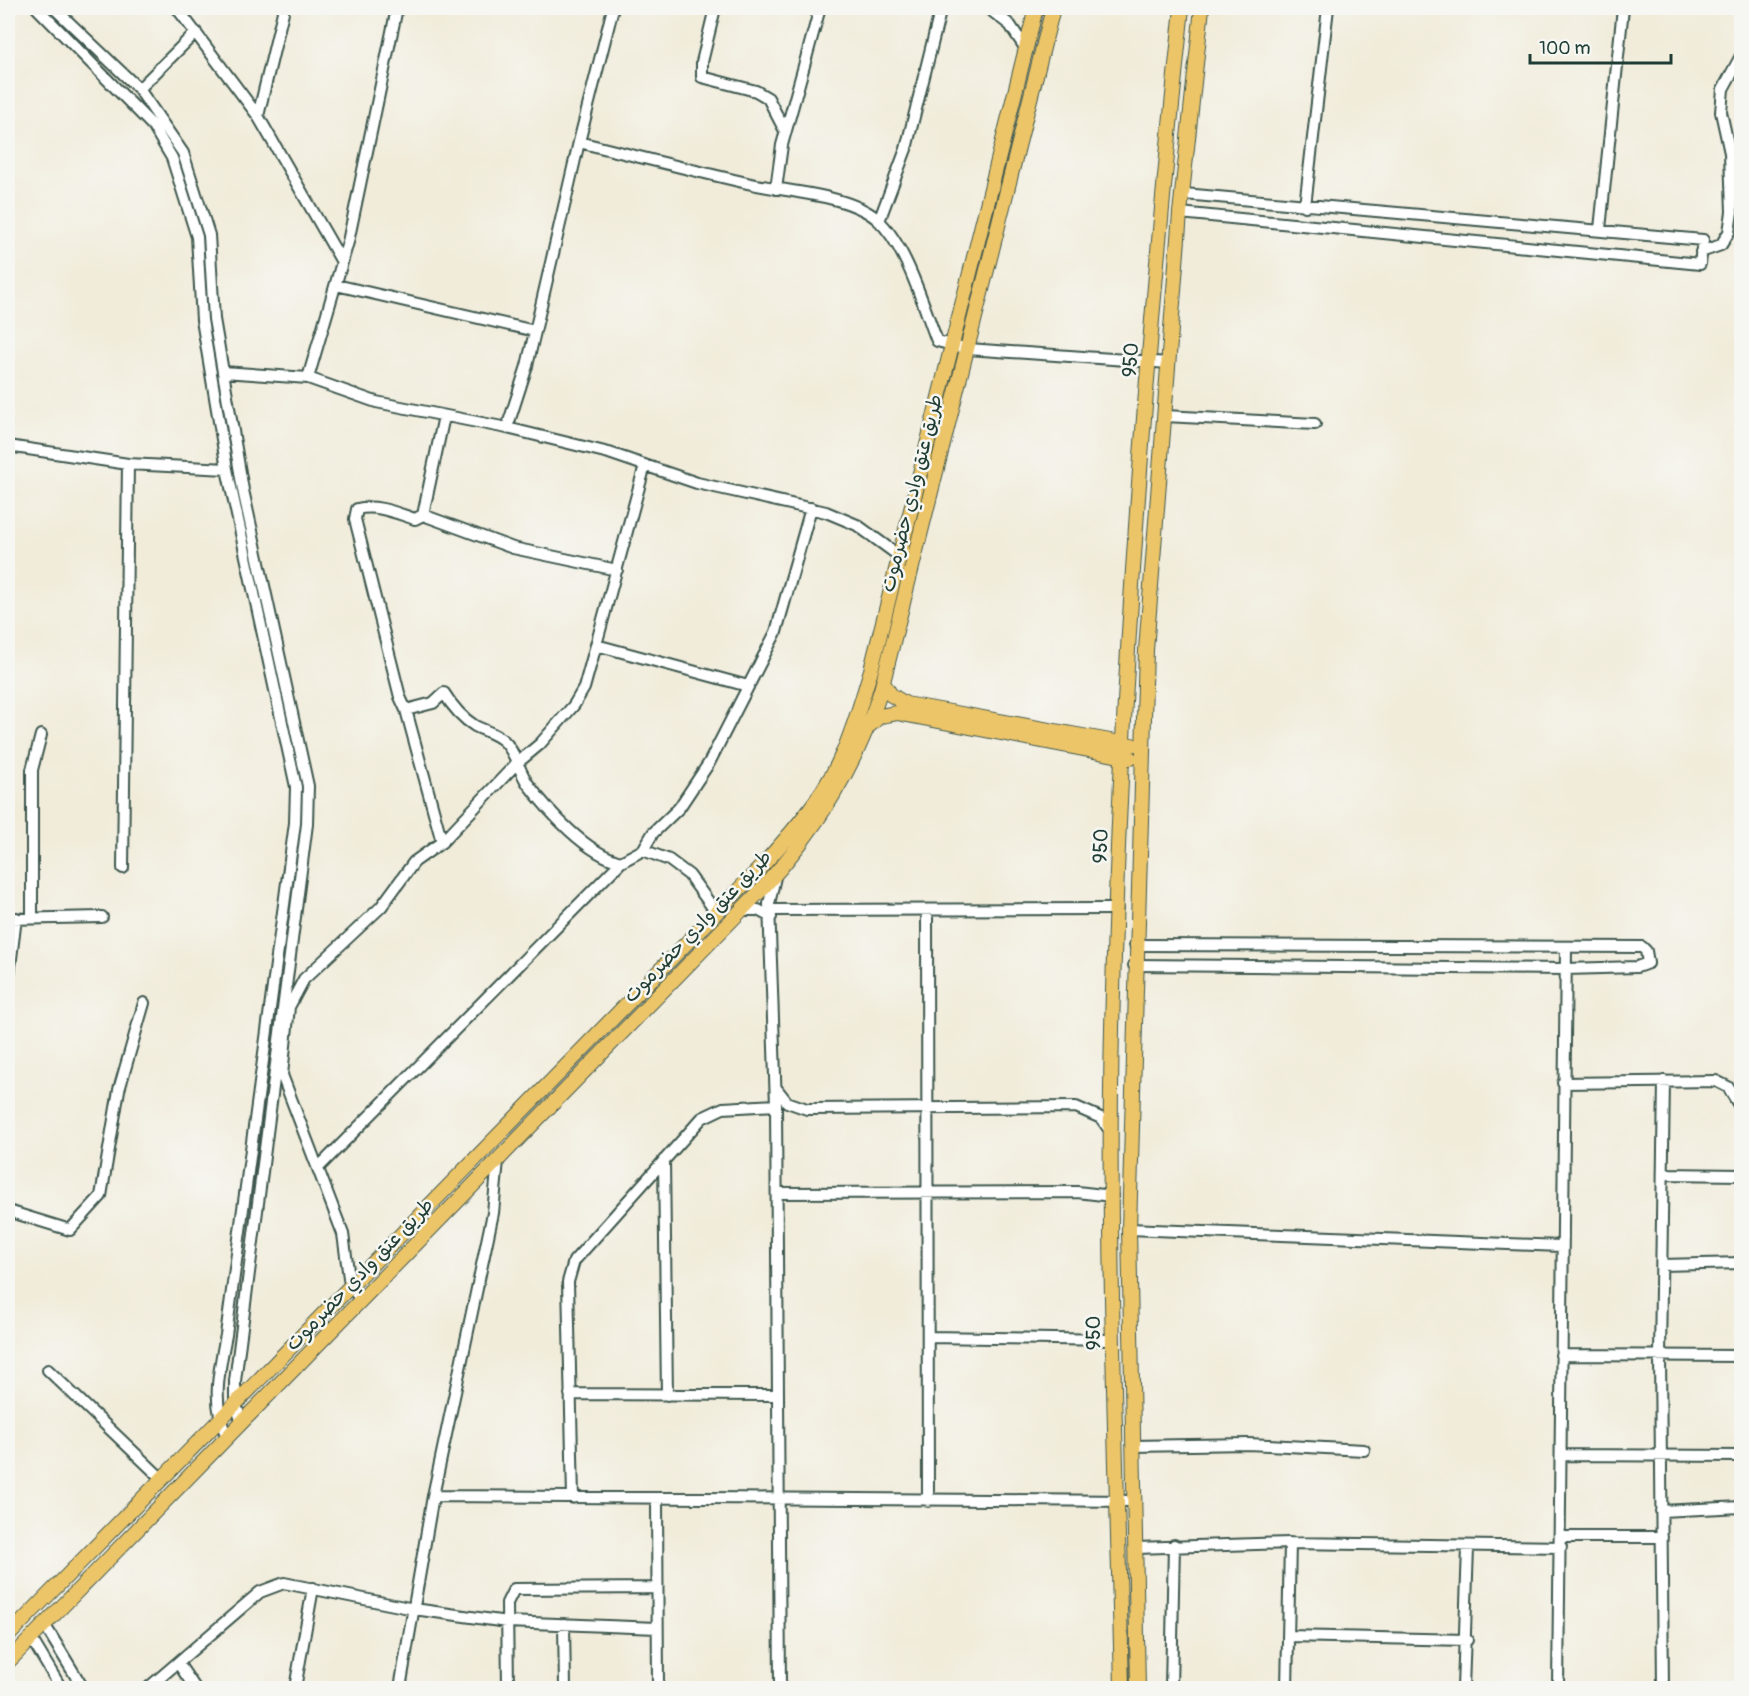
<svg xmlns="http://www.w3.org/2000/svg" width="1749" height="1696" font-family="Pangolin,'Playpen Sans Arabic',sans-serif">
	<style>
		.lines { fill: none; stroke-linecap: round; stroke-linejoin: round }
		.minor-casing { stroke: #3e574d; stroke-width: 14 }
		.major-casing { stroke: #3e574d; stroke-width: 16 }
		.minor { stroke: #fff; stroke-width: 10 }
		.major { stroke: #edc569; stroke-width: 14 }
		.labels { text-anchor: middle; stroke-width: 5; stroke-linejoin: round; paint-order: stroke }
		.street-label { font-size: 20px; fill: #1f3d34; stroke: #f6f6f2 }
	</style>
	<rect width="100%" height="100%" fill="#f6f6f2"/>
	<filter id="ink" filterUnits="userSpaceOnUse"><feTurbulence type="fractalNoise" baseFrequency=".0167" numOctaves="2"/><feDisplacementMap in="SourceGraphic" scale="12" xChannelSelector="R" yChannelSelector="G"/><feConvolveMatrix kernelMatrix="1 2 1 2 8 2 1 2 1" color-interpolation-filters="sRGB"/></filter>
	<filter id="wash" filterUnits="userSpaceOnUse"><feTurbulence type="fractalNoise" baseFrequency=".008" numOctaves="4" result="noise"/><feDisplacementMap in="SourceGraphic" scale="24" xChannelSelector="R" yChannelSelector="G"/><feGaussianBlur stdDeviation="1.35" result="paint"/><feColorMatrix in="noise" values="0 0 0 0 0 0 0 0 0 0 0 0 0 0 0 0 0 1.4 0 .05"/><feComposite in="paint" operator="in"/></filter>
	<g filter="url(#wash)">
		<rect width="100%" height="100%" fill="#f1ecda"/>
	</g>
	<g filter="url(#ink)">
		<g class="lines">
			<g class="minor-casing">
				<path id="minor" d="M37,8l116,118 19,32 25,79 5,83 25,149 69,318 -1,36 -69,512c-7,36 -15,68 1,102
					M54,8l85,81 44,64 26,82 5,84 29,171 65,296 -1,38 -72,557v21l7,21
					M177,8l81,108 84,146
					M397,8l-49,234 -40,136 68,24 131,26 102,25 88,30 129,29 31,13 41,30
					M715,8l-13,54v15l54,14 12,7 17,33
					M988,8l22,17 16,24
					M139,89l57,-57
					M258,116l26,-108
					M579,142l34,-134
					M776,189l6,-44 38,-137
					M1305,206l23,-198
					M1180,213l520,51 3,-24 -519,-46
					M879,221l27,-72 35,-141
					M1600,229l23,-221
					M1701,252l20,-7 8,-13 3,-20 -2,-59 -9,-41 2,-23 19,-35
					M336,285l199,46
					M223,372l85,6
					M444,416l-21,99 -8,4c-19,-6 -38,-15 -58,-10l-2,10 45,178 6,13 27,-7 11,-10c8,13 18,25 31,33 10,5 20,7 29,15 11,10 15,30 24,43 21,28 59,70 93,78l22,-12
					M1165,416l150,8
					M507,428l20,-62 52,-224c56,14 112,28 168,41 38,9 101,11 130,36 29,26 46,86 60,122l31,8 201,14
					M8,446l120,18 99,5
					M423,515l90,33 104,22
					M596,645l49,-180
					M406,710l36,132
					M123,868l5,-404
					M775,877l-6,27 7,201 4,583
					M741,910h17l13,7
					M770,910l347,-1
					M927,911l1,590
					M716,912l-27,-37 -20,-15 -26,-10 10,-17 26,-25 30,-45 67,-131 35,-124
					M32,918v-148l9,-35
					M8,919l94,-2
					M1134,965l432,4 71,-2 11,-4 -2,-12 -4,-4 -507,-2
					M8,983l8,-65
					M1563,1083l153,-2 12,6 14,23
					M776,1088l11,14 20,7 269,-2 25,11 10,14
					M664,1160l3,235
					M318,1168l303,-306
					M1663,1174l79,1
					M777,1193l300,-1 35,4
					M8,1211l62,19 31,-34 18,-106 25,-87
					M1129,1229l432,17
					M1662,1265l80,-2
					M361,1300l-11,-15 -7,-51 -61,-159 7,-68 15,-28 77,-72 33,-45 28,-20 74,-78 24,-20 34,-39 10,-17 12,-43 152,41
					M929,1337l183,3
					M1561,1355l181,1
					M48,1370l113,108
					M570,1394l208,1
					M1133,1446l115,-2 116,6
					M1561,1455l181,1
					M433,1496l701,5
					M573,1498l-5,-216 6,-21 128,-143 21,-10 53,-3
					M657,1499l1,189
					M1661,1511l81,-4
					M1561,1537h101
					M1136,1548l154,-5 271,4
					M44,1624l39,64
					M564,1624l1,64
					M1288,1636l179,4
					M31,1638l30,50
					M178,1663l17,25
					M148,1688l112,-96 24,-9 130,26 93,13 150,6
					M295,1688l18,-100
					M400,1688l33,-192 60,-283 5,-53
					M508,1688l-1,-85 7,-14 142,-1
					M1171,1688l3,-143
					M1287,1688l3,-145
					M1463,1688l5,-140
					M1558,1688l8,-740
					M1663,1688l-3,-332 4,-275"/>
			</g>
			<g class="major-casing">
				<path id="major" d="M883,683l8,12 15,9 226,41
					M870,725l10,-9 17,-3 233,45
					M8,1636l752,-768c30,-33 63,-70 81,-111 13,-28 21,-58 30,-87l165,-662
					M8,1662l754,-773c54,-59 94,-122 119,-199l172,-682
					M1122,1688c-5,-219 -15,-439 -10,-659 8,-341 34,-683 70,-1021
					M1138,1688l-9,-459 17,-579 34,-437 22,-205"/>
			</g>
			<use href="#minor" class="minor"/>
			<use href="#major" class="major"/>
		</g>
	</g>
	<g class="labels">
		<g class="street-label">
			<text transform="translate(1130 360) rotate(-86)" y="7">950</text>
			<text transform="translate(911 493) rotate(-76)" y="7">طريق عتق وادي حضرموت</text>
			<text transform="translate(1100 846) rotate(-88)" y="7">950</text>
			<text transform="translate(697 926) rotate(-46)" y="7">طريق عتق وادي حضرموت</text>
			<text transform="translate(359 1274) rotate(-46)" y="7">طريق عتق وادي حضرموت</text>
			<text transform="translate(1093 1333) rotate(-91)" y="7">950</text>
		</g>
	</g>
	<rect width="1749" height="1696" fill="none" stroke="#f6f6f2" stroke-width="30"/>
	<path d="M1530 54v9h141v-9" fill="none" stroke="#1f3d34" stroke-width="3"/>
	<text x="1539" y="54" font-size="18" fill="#1f3d34" stroke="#f6f6f2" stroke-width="4.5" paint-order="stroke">100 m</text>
</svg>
